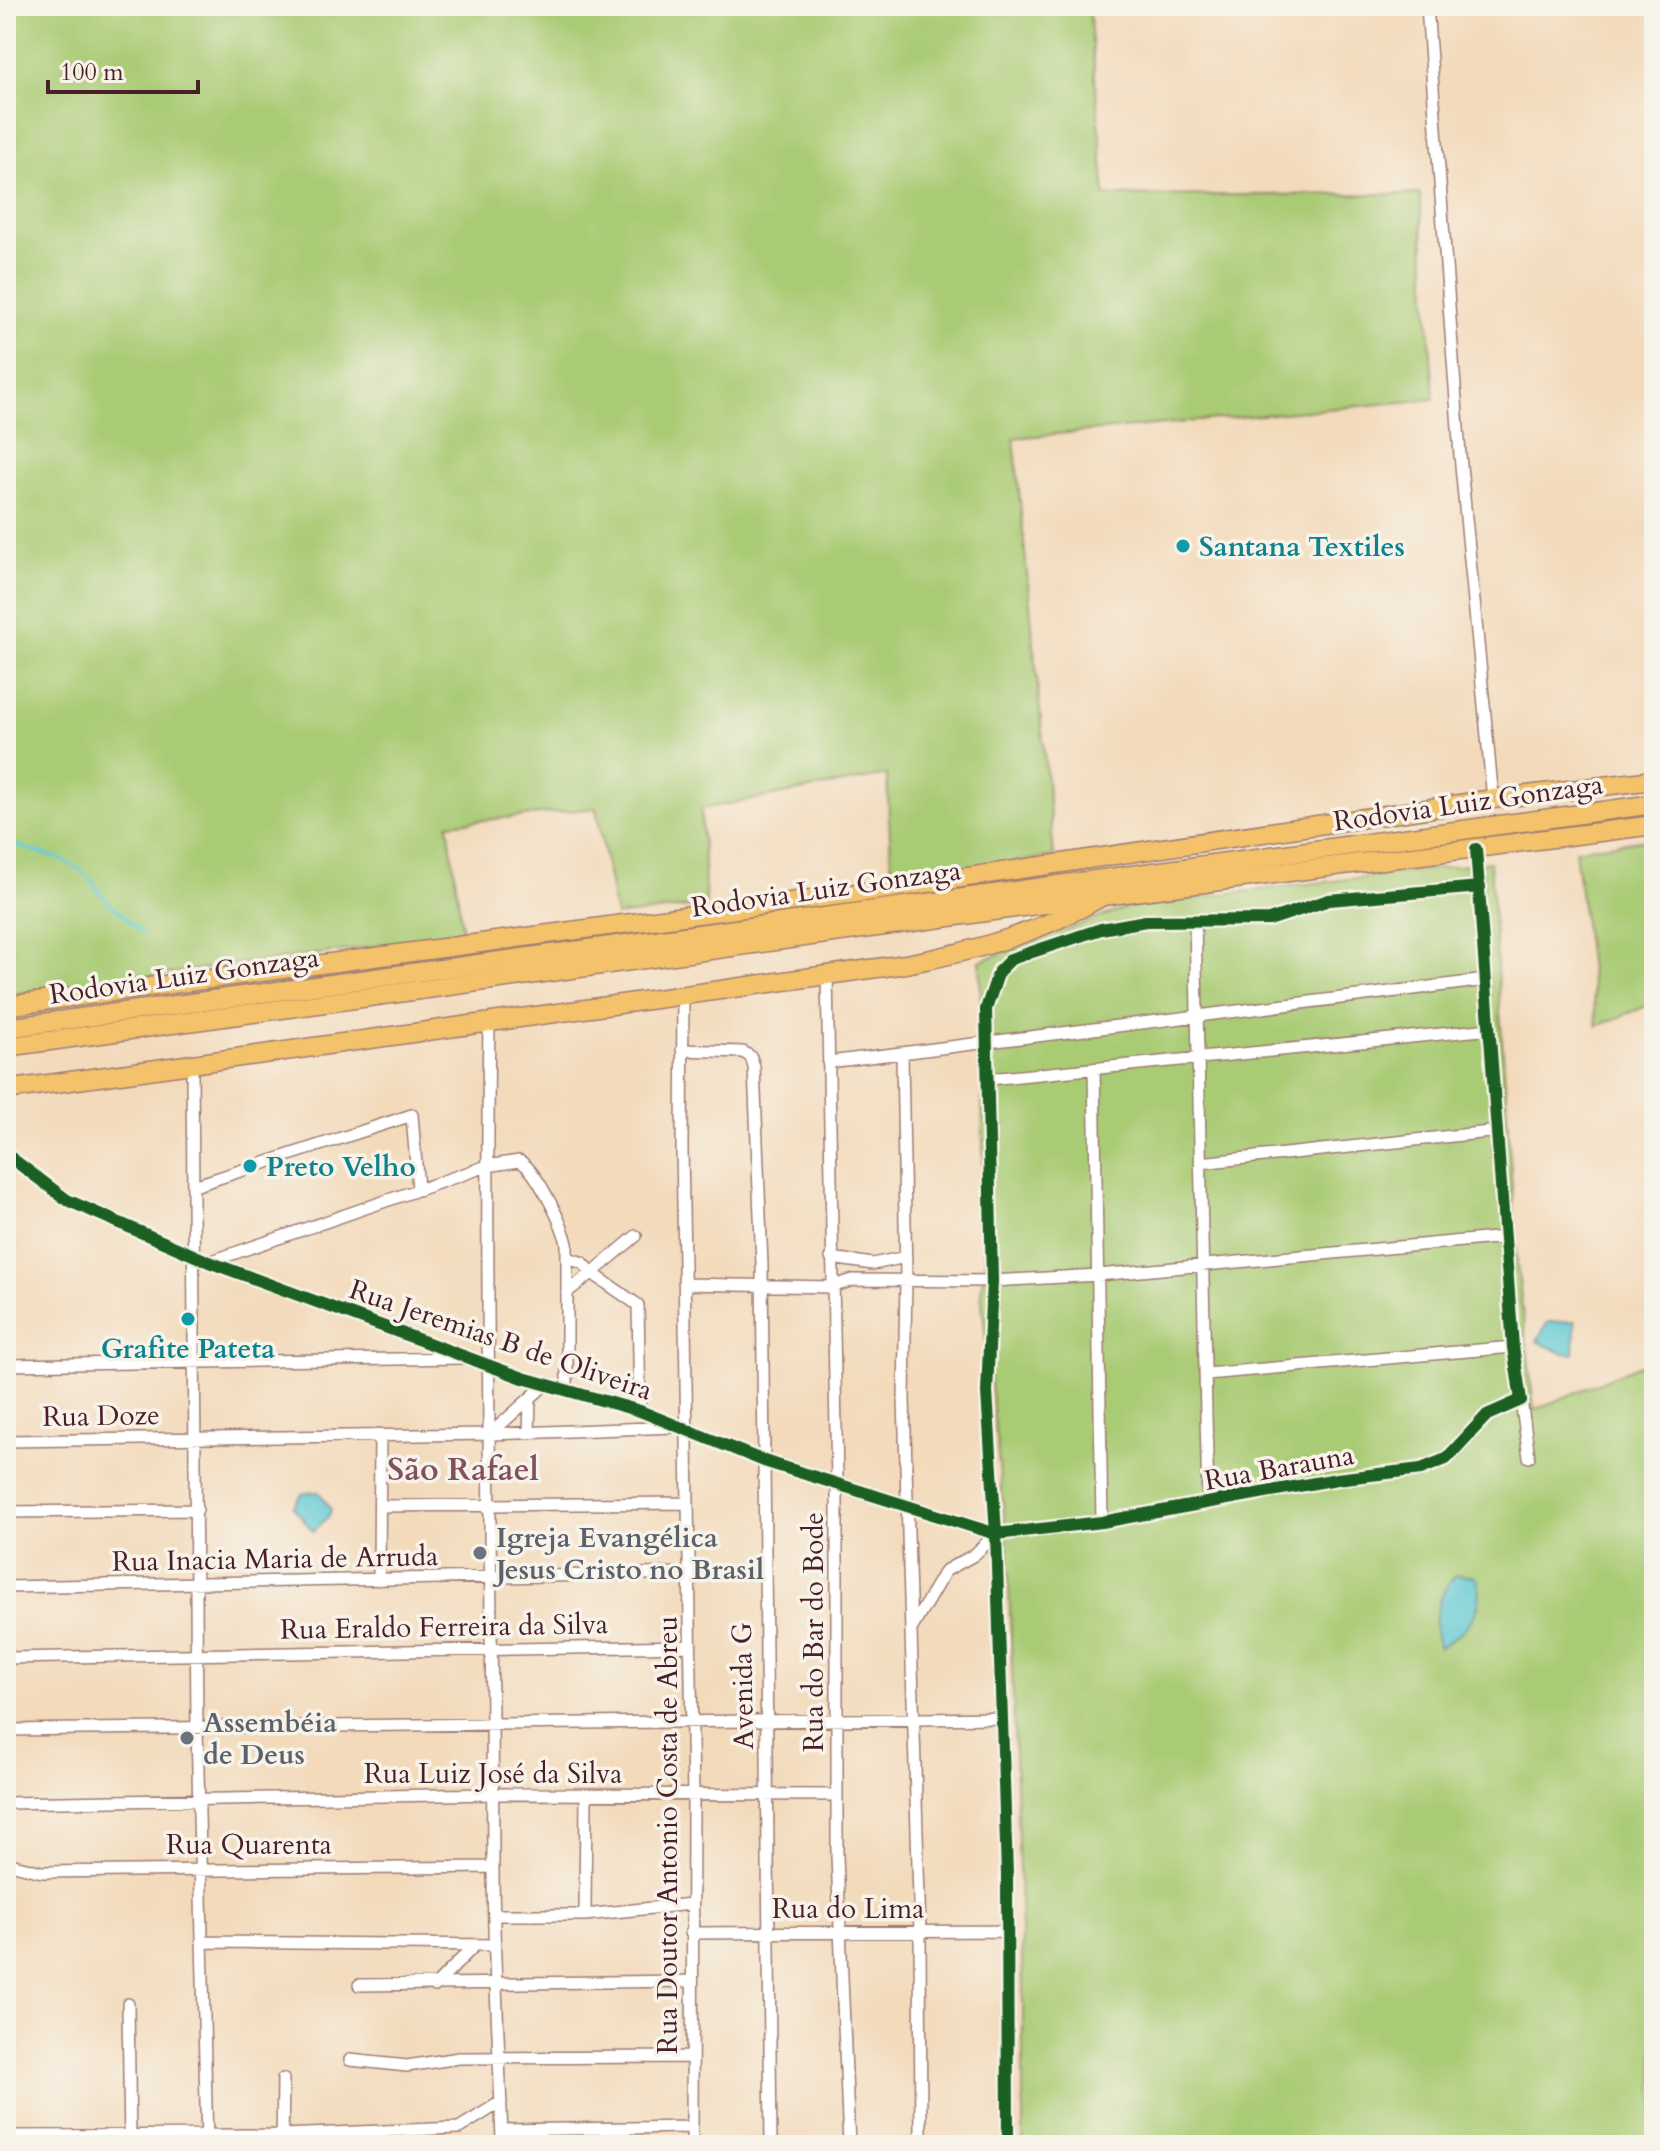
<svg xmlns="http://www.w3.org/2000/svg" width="1660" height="2151" font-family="Cardo,serif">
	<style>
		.green { fill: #a9cb73; stroke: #7a754f; stroke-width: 2 }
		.water { fill: #5cc9d3; stroke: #53747f; stroke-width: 2 }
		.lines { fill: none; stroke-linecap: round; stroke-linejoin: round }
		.stream { stroke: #5cc9d3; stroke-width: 3 }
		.minor-casing { stroke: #9e7c73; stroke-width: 14 }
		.primary-casing { stroke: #9e7c73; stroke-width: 21 }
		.trunk-casing { stroke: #9e7c73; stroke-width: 21 }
		.minor { stroke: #fff; stroke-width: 11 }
		.primary { stroke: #f3c26a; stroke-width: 18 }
		.trunk { stroke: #f3c26a; stroke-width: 18 }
		.cycleway-casing { stroke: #f7f3e8; stroke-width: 17 }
		.cycleway { stroke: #1b5e20; stroke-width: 12 }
		.culture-dot { fill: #0f9aa8; stroke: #f7f3e8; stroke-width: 3 }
		.worship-dot { fill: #6b7280; stroke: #f7f3e8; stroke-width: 3 }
		.labels { text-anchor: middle; stroke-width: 7; stroke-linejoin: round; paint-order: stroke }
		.culture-label { font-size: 28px; font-weight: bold; fill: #0d838f; stroke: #f7f3e8; text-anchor: start }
		.street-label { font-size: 28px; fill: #4a1f2b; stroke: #f7f3e8 }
		.worship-label { font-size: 28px; font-weight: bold; fill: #5b616d; stroke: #f7f3e8; text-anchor: start }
		.quarter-label { font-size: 32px; font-weight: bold; fill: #805161; stroke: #f7f3e8 }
	</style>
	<rect width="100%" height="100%" fill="#f7f3e8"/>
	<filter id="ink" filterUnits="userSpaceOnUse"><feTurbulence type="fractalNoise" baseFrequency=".0125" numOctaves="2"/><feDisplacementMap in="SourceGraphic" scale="16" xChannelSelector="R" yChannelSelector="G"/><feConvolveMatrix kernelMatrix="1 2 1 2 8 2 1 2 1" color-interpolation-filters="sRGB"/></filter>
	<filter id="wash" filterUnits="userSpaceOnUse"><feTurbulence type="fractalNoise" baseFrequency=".006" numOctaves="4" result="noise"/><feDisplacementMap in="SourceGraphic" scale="32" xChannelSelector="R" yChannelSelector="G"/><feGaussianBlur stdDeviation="1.8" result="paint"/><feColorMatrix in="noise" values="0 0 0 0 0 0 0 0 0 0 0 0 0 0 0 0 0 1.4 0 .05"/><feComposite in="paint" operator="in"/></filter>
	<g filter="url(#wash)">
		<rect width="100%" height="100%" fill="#f3dabb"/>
		<path class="green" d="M6,6h1083l16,190 315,-2 14,205 -420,39 40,418 -162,24 -5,-105 -186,34 5,96 -90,11 -20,-108 -148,16 15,111 -457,60z
			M1654,838v165l-57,23 -22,-176z
			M1490,862l27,401 17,147 120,-51v786h-631v-160l-15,-432 -27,-261 4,-30 -5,-301 154,-56z"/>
		<path class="water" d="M1575,1321l-1,33 -12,-1 -25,-12 11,-19z
			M313,1492h6l12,18 -3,7 -15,14 -20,-24 9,-13z
			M1456,1575l20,1c13,33 -10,55 -37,72 -9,-25 -1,-55 17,-73z"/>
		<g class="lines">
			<path class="stream" d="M6,842l57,18 22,13 19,25 38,35"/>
		</g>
	</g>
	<g filter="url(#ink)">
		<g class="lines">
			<g class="minor-casing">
				<path id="minor" d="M1427,6l33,449 33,344
					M1195,920l13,584
					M827,975l10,506v375l12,289
					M683,997l-1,150 11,650 -1,348
					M489,1023c-4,281 3,562 4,843 0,93 7,186 9,279
					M682,1050l61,2 8,5 3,10 8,198 9,880
					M902,1055l4,223 -2,121 16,533 1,213
					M829,1062l657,-82
					M192,1065l5,664 10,416
					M1094,1069l8,453
					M989,1079l502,-50
					M6,1154l61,46 142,62 314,116 117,33 124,50 232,73 106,-12 235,-43 84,-10 25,-10 41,-44 34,-15 -8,-53 -37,-498
					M1200,1163l299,-32
					M194,1186l218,-71 6,74
					M568,1258l15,5 9,10 44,-37
					M831,1258l42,6 33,-7
					M209,1262l278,-96 32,-5c17,7 44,64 48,83v144
					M685,1284l146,3 22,-7 139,1 106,-6 408,-38
					M567,1292l25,-19 46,32 2,106
					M6,1365l459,-7
					M1206,1374l307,-27
					M1521,1400l8,57
					M529,1433l1,-35
					M490,1434l57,-51
					M6,1441l484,-7 185,-7
					M380,1506l307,-3
					M6,1512l191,-2
					M379,1580l1,-146
					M6,1587l683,-14
					M912,1628l33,-57 29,-16 22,-21
					M6,1658l683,-12
					M6,1730l994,-12
					M6,1803l488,-9 343,1
					M6,1863l36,9 451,-5
					M494,1915h91l106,-11
					M585,1915l1,-120
					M691,1933l314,-2
					M205,1942l290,3
					M359,1985l331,-4
					M435,1986l40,-41
					M128,2004l2,141
					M350,2060l57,6 52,-8 233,-1
					M502,2130l189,-3
					M6,2136l276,-1 177,-7 42,-26
					M282,2145l1,-66
					M1008,2145l-1,-270 -11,-341 -9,-142 5,-111 -6,-272 13,-38 12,-12 90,-30 45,-8 123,-1 60,-20 151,-13"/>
			</g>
			<g class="primary-casing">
				<path id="primary" d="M6,1006l881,-117 606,-90 161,-19
					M6,1090l900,-126c70,-13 136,-32 197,-68"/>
			</g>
			<g class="trunk-casing">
				<path id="trunk" d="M6,1028l1648,-224
					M6,1047l1097,-151 551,-71"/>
			</g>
			<use href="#minor" class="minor"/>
			<use href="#primary" class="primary"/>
			<use href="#trunk" class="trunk"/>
			<g class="cycleway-casing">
				<path id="cycleway" d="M6,1154l61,46 142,62 314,116 117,33 124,50 232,73 106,-12 235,-43 84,-10 25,-10 41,-44 34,-15 -8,-53 -37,-498
					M1008,2145l-1,-270 -11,-341 -9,-142 5,-111 -6,-272 13,-38 12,-12 90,-30 45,-8 123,-1 60,-20 151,-13"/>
			</g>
			<use href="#cycleway" class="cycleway"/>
		</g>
	</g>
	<g class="culture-dot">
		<circle cx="1183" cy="546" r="8"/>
		<circle cx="250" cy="1166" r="8"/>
		<circle cx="188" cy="1319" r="8"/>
	</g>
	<g class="worship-dot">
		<circle cx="480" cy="1553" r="8"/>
		<circle cx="187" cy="1738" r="8"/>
	</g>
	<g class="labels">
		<g class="culture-label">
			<text x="1199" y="556">Santana Textiles</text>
			<text x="266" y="1176">Preto Velho</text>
			<text x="188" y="1358" text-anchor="middle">Grafite Pateta</text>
		</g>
		<g class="street-label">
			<text transform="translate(1468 802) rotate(-8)" y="10">Rodovia Luiz Gonzaga</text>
			<text transform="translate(826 888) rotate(-8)" y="10">Rodovia Luiz Gonzaga</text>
			<text transform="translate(184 975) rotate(-8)" y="10">Rodovia Luiz Gonzaga</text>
			<text transform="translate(501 1339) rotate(19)" y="10">Rua Jeremias B de Oliveira</text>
			<text transform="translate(101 1415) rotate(-1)" y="10">Rua Doze</text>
			<text transform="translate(1279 1467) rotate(-10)" y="10">Rua Barauna</text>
			<text transform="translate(275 1558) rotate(-1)" y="10">Rua Inacia Maria de Arruda</text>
			<text transform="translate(444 1626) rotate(-1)" y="10">Rua Eraldo Ferreira da Silva</text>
			<text transform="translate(813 1632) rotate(-90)" y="10">Rua do Bar do Bode</text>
			<text transform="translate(742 1686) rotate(-91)" y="10">Avenida G</text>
			<text x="493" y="1783">Rua Luiz José da Silva</text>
			<text transform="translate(667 1835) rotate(-90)" y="10">Rua Doutor Antonio Costa de Abreu</text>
			<text x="249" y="1854">Rua Quarenta</text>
			<text x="848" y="1918">Rua do Lima</text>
		</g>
		<g class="worship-label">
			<text x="496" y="1547">Igreja Evangélica<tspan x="496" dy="32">Jesus Cristo no Brasil</tspan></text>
			<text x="203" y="1732">Assembéia<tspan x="203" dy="32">de Deus</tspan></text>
		</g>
		<g class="quarter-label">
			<text x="463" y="1480">São Rafael</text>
		</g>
	</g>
	<rect width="1660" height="2151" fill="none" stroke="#f7f3e8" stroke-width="32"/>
	<path d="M48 80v12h150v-12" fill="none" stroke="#4a1f2b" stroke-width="4"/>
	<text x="60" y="80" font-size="24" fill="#4a1f2b" stroke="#f7f3e8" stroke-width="6" paint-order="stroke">100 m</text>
</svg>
